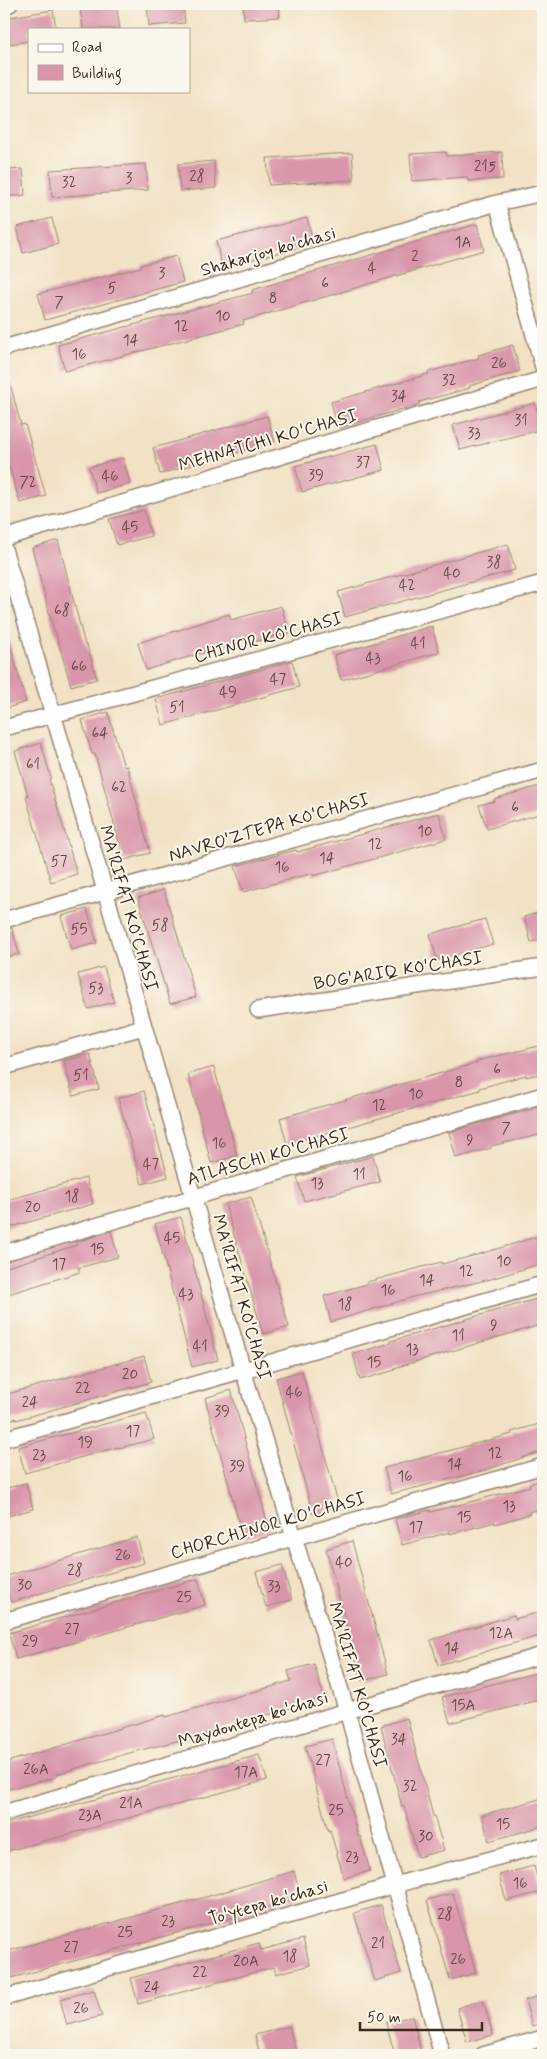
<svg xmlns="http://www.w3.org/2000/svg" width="547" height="2059" font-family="Mynerve,sans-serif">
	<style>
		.building { fill: #d996aa }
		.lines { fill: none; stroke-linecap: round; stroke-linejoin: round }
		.minor-casing { stroke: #968672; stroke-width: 18 }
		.minor { stroke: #fff; stroke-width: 15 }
		.labels { text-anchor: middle; stroke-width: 4; stroke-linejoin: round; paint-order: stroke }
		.number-label { font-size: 15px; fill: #624541 }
		.street-label { font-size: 18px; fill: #3b2a1e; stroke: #fbf7ec }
	</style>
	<rect width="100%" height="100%" fill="#fbf7ec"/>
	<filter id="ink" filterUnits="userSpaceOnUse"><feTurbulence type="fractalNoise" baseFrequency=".02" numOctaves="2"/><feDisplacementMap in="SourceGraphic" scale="10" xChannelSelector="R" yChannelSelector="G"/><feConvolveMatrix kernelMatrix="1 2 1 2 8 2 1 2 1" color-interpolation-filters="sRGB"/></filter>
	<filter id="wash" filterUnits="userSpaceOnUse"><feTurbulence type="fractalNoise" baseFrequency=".0096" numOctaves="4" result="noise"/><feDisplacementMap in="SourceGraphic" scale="20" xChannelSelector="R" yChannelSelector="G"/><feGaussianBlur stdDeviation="1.12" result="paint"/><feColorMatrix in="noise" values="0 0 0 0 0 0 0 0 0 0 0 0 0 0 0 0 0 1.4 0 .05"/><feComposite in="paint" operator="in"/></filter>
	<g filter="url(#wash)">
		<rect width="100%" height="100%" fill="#f2e1c5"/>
		<g id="blocks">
			<path class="building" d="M116,4l4,25h-37l-3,-21z
				M147,4h36l2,19 -36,3z
				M243,4h36l1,13 -36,2z
				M53,10l3,19h-27v12l-25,4v-27z
				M446,152l1,4 55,-4 1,27 -35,2 -1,-4 -55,4 -2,-27z
				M352,153l2,27 -85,5 -2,-27z
				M214,161l2,27 -36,3 -2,-27z
				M146,164l2,26 -96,7 -2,-27z
				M23,169l2,26 -21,2v-27z
				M52,218l6,26 -35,9 -6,-26z
				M307,218l7,26 -92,23 -6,-26z
				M477,224l7,26 -241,71 1,3 -179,47 -7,-26 195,-52 -1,-3z
				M176,256l7,26 -138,38 -7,-26 103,-27v-2z
				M513,345l7,26 -51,15 1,2 -51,14 1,2 -82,24 -7,-26 98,-28 -1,-2 51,-14 -1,-3z
				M8,376l13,49 4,-1 21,72 -26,7 -16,-53v-73z
				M535,403l7,26 -82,21 -7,-25z
				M267,416l8,26 -115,32 -7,-26z
				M377,444l7,26 -82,22 -7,-26z
				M123,458l7,26 -34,9 -7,-26z
				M144,510l7,26 -34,9 -8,-26z
				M58,540l27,105h2l10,34 -26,7 -16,-55h-1l-22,-83z
				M508,544l7,26 -170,47 -7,-25z
				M281,606l8,26 -35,10 -1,-5 -107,33 -8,-27 91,-29 2,6z
				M432,626l7,26 -98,28 -7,-25z
				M8,636l18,66 -22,7v-72z
				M292,661l7,26 -136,38 -7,-26z
				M108,712l16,55 3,-1 23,87 -26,7 -29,-106h-3l-10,-34z
				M41,743l10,35 -2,1 28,95 -26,8 -25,-85 2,-1 -13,-45z
				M543,785v28l-56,16 -8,-24 16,-4 -1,-2z
				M439,813l7,26 -133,37v-3l-70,19 -8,-26 61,-16 1,2z
				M164,890l32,107 -26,7 -32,-106z
				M87,909l10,34 -26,7 -10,-34z
				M543,911v28l-12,3 -7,-25z
				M485,919l8,25 -56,16 -7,-26z
				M12,928l7,26 -15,4v-29z
				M104,967l10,35 -26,7 -10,-35z
				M543,1045v28l-17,4v-2l-46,13v2l-193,54 -7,-26 197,-55v-2z
				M90,1054l9,35 -26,7 -9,-35z
				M214,1067l23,89 -26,7 -23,-89z
				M144,1091l24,86 -26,7 -24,-86z
				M543,1106v28l-52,12v2l-35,10 -7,-26z
				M373,1156l7,26 -76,19 -7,-24z
				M86,1178l7,26 -89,25v-28z
				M251,1197l38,130 -26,7 -38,-130z
				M181,1217l37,143 -26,7 -37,-143z
				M111,1231l7,26 -40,11 2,4 -72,22 -4,-15v-11l73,-23 -1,-3z
				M543,1235v28l-52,16 -78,18 -82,25 -7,-26 43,-12v-2l74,-20 1,2 38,-10z
				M543,1297v27l-149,44 1,2 -35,10 -7,-26 38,-11v-2z
				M144,1356l7,26 -135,38v-2l-12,4v-27z
				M302,1371l37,136 -26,7 -37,-136z
				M231,1390l38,139 -26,8 -38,-139z
				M146,1413l8,26 -35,9 -1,-1 -93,26 -7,-26z
				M543,1423v28l-61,20 -91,23 -7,-26 128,-34 -1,-2z
				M543,1480v40h-4l-3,-10 -7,2 1,2 -35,10v-2l-45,12v-2l-48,13 -7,-26 35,-9v2l48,-12 52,-14 -1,-2z
				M26,1483l7,26 -29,8v-28z
				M137,1537l7,26 -133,39 -7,-25z
				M352,1541l36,133 -26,7 -36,-132z
				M282,1565l10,35 -26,7 -10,-35z
				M198,1579l7,26 -189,54 -7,-26z
				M543,1611v24l-105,30 -7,-25 83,-25 1,4z
				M314,1664l10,34 -112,34 -79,20 -77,22 1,3 -53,13v-27l127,-38 34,-10 1,2 125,-36 -3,-10z
				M543,1671v28l-93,24 -8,-26z
				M407,1718l26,98h1l10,34 -26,7 -14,-51 -2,1 -21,-81z
				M332,1739l26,98 2,-1 10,35 -26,7 -14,-48 -2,1 -23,-85z
				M259,1755l8,25 -263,72v-28z
				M543,1798v28l-54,15 -7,-26z
				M534,1866l7,26 -35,9 -7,-26z
				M294,1871l7,26 -77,23 -220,60v-28l216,-59z
				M453,1893l23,80 -26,7 -23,-80z
				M381,1905l20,68 -26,8 -21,-68z
				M303,1939l7,26 -34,9 -2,-7 -136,37 -7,-26 128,-35 2,7z
				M94,1990l8,26 -35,9 -7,-26z
				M543,1995v27l-11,4 -7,-26z
				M483,2000l10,35 -26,7 -10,-34z
				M412,2016l9,35 -16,4h-10l-9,-32z
				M289,2026l8,29h-37l-5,-20z"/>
		</g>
	</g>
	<g filter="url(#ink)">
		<use href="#blocks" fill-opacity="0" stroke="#968672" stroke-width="1"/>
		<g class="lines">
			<g class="minor-casing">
				<path id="minor" d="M4,5l6,-1
					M497,203l46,164
					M4,348l493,-145 46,-10
					M4,538l539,-159
					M4,549l89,300 150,521 104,341 95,344
					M4,728l539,-145
					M4,920l539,-150
					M258,1010l285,-43
					M4,1067l139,-40
					M4,1253l539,-158
					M4,1439l539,-155
					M4,1621l539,-155
					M4,1813l343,-102 196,-56
					M4,1998l391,-113 148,-40
					M483,2055l60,-17"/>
			</g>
			<use href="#minor" class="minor"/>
		</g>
	</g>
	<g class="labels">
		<g class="number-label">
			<text x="485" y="171">215</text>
			<text x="197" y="181">28</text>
			<text x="129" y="183">3</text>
			<text x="69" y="187">32</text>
			<text x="463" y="247">1A</text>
			<text x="415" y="261">2</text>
			<text x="372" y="273">4</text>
			<text x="162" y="278">3</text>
			<text x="325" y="288">6</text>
			<text x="112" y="293">5</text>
			<text x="273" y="303">8</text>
			<text x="59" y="307">7</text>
			<text x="223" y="321">10</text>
			<text x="181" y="331">12</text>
			<text x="131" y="345">14</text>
			<text x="79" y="359">16</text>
			<text x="499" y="368">26</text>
			<text x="449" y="385">32</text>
			<text x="399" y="401">34</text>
			<text x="521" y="425">31</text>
			<text x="474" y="438">33</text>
			<text x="363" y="467">37</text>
			<text x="316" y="480">39</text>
			<text x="110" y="481">46</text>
			<text x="28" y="487">72</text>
			<text x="130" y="532">45</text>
			<text x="494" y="567">38</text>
			<text x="452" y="578">40</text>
			<text x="407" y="590">42</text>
			<text x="62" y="615">68</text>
			<text x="418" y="648">41</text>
			<text x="373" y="663">43</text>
			<text x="79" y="671">66</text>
			<text x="278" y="684">47</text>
			<text x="228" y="697">49</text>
			<text x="177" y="712">51</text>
			<text x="100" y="738">64</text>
			<text x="33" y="769">61</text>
			<text x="119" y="792">62</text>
			<text x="515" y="812">6</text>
			<text x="425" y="836">10</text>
			<text x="375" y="849">12</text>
			<text x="327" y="863">14</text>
			<text x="59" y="866">57</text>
			<text x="282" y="872">16</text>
			<text x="160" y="930">58</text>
			<text x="79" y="934">55</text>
			<text x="96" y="993">53</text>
			<text x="497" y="1074">6</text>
			<text x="81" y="1080">51</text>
			<text x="459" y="1087">8</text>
			<text x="416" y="1099">10</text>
			<text x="379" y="1110">12</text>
			<text x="506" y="1133">7</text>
			<text x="470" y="1145">9</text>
			<text x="219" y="1148">16</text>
			<text x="151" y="1169">47</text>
			<text x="359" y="1179">11</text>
			<text x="317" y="1188">13</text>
			<text x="72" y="1201">18</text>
			<text x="33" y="1212">20</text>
			<text x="172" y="1243">45</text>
			<text x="97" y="1254">15</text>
			<text x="504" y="1266">10</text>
			<text x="59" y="1269">17</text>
			<text x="466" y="1276">12</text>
			<text x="427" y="1285">14</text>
			<text x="388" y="1295">16</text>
			<text x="186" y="1299">43</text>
			<text x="345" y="1309">18</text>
			<text x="494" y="1330">9</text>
			<text x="458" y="1340">11</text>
			<text x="200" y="1351">41</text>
			<text x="412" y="1354">13</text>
			<text x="374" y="1367">15</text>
			<text x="130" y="1379">20</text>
			<text x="83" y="1393">22</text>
			<text x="294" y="1397">46</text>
			<text x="30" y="1407">24</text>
			<text x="222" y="1416">39</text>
			<text x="133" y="1436">17</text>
			<text x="85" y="1447">19</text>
			<text x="495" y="1458">12</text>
			<text x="39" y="1460">23</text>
			<text x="455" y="1469">14</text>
			<text x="237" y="1471">39</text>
			<text x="405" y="1481">16</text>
			<text x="509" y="1511">13</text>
			<text x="464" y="1522">15</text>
			<text x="416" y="1532">17</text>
			<text x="123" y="1560">26</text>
			<text x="344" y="1567">40</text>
			<text x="75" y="1575">28</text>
			<text x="25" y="1590">30</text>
			<text x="274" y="1591">33</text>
			<text x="184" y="1602">25</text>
			<text x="72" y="1634">27</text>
			<text x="501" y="1638">12A</text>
			<text x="30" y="1646">29</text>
			<text x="452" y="1653">14</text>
			<text x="463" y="1710">15A</text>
			<text x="399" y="1744">34</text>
			<text x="323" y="1765">27</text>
			<text x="36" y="1774">26A</text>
			<text x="246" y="1777">17A</text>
			<text x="410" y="1791">32</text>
			<text x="131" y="1808">21A</text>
			<text x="336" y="1815">25</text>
			<text x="90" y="1820">23A</text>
			<text x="503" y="1829">15</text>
			<text x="426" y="1841">30</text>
			<text x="352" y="1862">23</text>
			<text x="520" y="1888">16</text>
			<text x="445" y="1919">28</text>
			<text x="168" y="1926">23</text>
			<text x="125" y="1937">25</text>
			<text x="378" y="1948">21</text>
			<text x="71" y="1952">27</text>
			<text x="290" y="1961">18</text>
			<text x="458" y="1964">26</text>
			<text x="246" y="1966">20A</text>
			<text x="200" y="1977">22</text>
			<text x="152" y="1992">24</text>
			<text x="81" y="2013">26</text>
		</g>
		<g class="street-label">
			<text transform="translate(268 251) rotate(-16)" y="6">Shakarjoy ko'chasi</text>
			<text transform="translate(268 440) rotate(-16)" y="6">MEHNATCHI KO'CHASI</text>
			<text transform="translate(268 637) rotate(-15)" y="6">CHINOR KO'CHASI</text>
			<text transform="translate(269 827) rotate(-16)" y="6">NAVRO'ZTEPA KO'CHASI</text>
			<text transform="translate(129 908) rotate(74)" y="6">MA'RIFAT KO'CHASI</text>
			<text transform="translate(398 970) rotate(-9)" y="6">BOG'ARIQ KO'CHASI</text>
			<text transform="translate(268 1156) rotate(-16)" y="6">ATLASCHI KO'CHASI</text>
			<text transform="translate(242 1297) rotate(74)" y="6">MA'RIFAT KO'CHASI</text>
			<text transform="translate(268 1525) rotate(-16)" y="6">CHORCHINOR KO'CHASI</text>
			<text transform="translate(358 1685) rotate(74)" y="6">MA'RIFAT KO'CHASI</text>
			<text transform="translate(253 1719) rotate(-17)" y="6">Maydontepa ko'chasi</text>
			<text transform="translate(268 1902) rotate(-16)" y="6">To'ytepa ko'chasi</text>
		</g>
	</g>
	<rect width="547" height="2059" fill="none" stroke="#fbf7ec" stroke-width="20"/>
	<rect x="28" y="28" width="162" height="65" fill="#fbf7ec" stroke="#aea59a"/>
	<rect x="38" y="44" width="25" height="8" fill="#ffffff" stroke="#aea59a"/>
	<text x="72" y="52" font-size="15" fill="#3b2a1e">Road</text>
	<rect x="38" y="65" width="25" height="15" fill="#d996aa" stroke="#aea59a"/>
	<text x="72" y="78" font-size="15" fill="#3b2a1e">Building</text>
	<path d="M360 2022v8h122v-8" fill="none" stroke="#3b2a1e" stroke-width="2.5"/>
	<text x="367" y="2022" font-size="15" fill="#3b2a1e" stroke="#fbf7ec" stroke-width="4" paint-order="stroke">50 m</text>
</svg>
